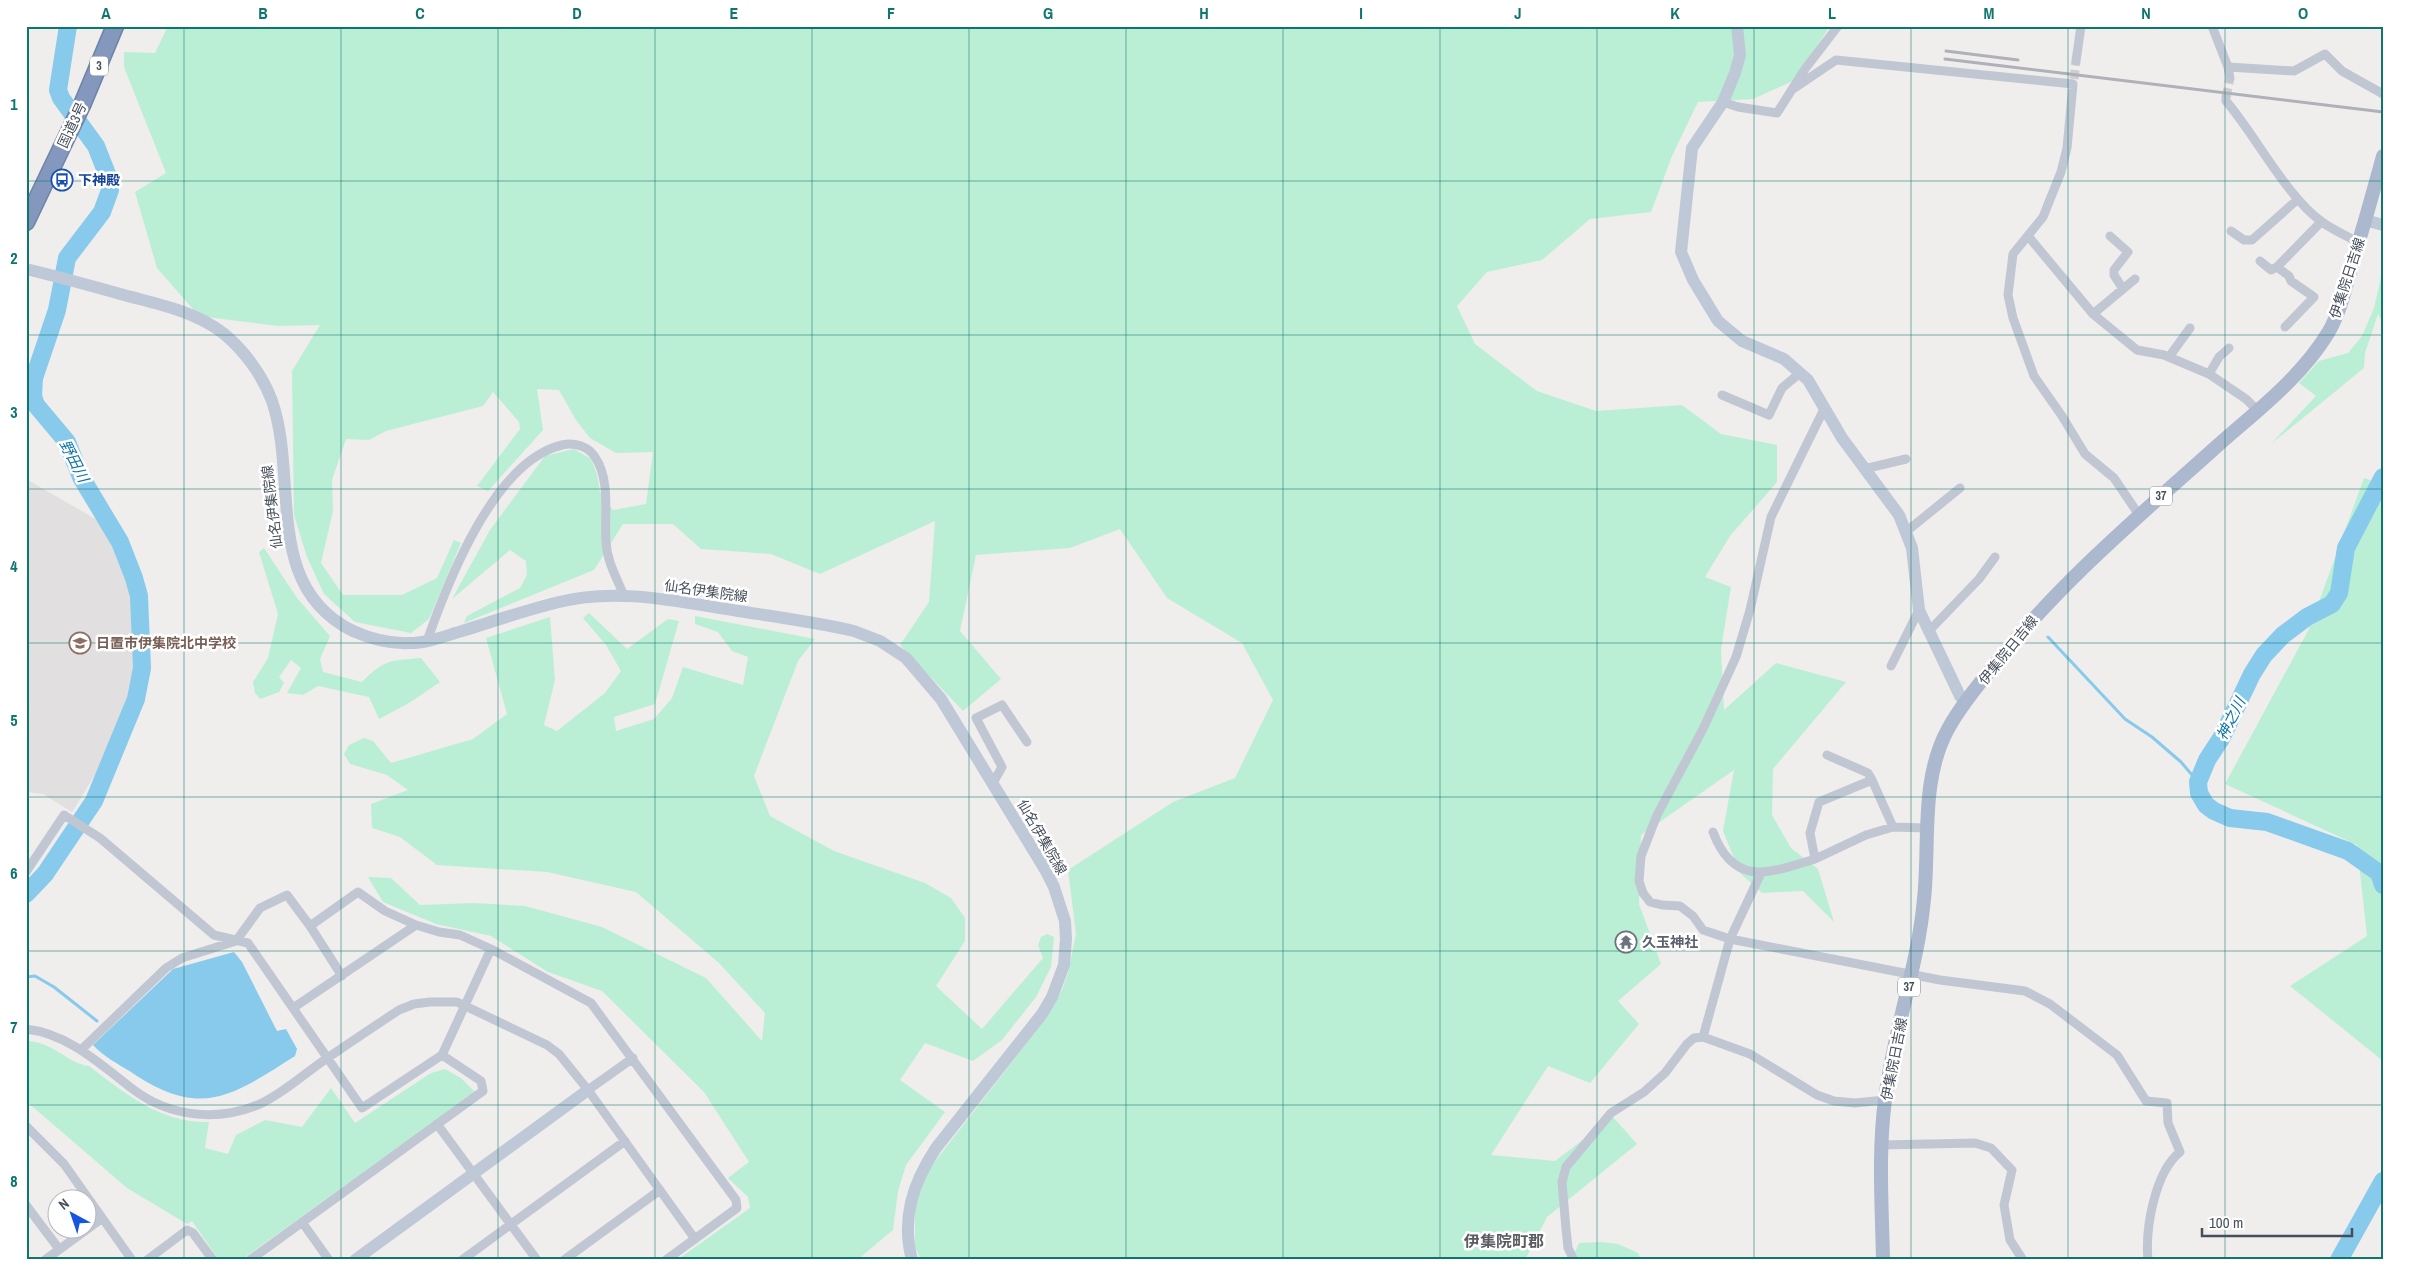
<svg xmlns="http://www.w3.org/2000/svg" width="2409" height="1286" font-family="'Archivo Narrow','Noto Sans JP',sans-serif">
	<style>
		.education { fill: #e1dfdf }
		.green { fill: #baefd5 }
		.water { fill: #87caec }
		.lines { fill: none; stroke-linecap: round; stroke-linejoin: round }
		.stream { stroke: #87caec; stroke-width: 3 }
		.river { stroke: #87caec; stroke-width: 18 }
		.street-tunnel { stroke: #cecdd0; stroke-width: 9; stroke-dasharray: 9 4.5; stroke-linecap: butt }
		.highway-casing { stroke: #6f83a9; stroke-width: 19 }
		.street { stroke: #c0c7d3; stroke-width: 9 }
		.secondary { stroke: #bfc8d7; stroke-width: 12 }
		.primary { stroke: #acb8cd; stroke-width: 14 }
		.highway { stroke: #8498bd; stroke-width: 16 }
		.rail { stroke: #afb1b8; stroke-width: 3 }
		.grid { fill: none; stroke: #0f766e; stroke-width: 1; stroke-opacity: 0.55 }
		.labels { text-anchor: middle; stroke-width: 5; stroke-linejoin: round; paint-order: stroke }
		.shield { fill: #fff; stroke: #7d838c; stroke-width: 1 }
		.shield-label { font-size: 12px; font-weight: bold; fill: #454e5b }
		.street-label { font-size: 14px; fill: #454e5b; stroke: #fff }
		.transit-label { font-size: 14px; font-weight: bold; fill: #164399; stroke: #fff; text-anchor: start }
		.education-label { font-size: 14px; font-weight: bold; fill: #785e54; stroke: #fff; text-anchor: start }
		.worship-label { font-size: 14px; font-weight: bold; fill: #5b616d; stroke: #fff; text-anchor: start }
		.water-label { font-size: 15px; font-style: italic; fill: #0b73a8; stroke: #fff }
		.quarter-label { font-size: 16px; font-weight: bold; fill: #5a5c62; stroke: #fff }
		.neatline { fill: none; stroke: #0f766e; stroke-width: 2 }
		.grid-label { font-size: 16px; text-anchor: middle; font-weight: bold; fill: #0f766e }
	</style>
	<rect width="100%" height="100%" fill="#f0eded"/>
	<path class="education" d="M26,479l73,42 11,12 20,59 4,20 1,63 -5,24 -31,69 -27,44 -29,-18 -17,-2z"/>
	<path class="green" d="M168,26h1662l-35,54 -42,19 -55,3 -26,54 -21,56 -61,7 -48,41 -55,12 -30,34 18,38 62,47 59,20 86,-6 39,29 56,11v37l-47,54 -25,41 26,10 -10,62 3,61 52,-47 70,19 -73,87 -1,46 19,33 27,21 16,53 -31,-31 -41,2 -22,-20 -17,-42 11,-61 -93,65 -2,69 22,60 -43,37 21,23 -49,59 -42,-17 -57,89 64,6 58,-44 24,27 -90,73 -22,43h-604l-6,-13v-40l11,-34 117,-151 19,-32 6,-17 8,-39 -8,-64 105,-68 62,-24 38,-78 -31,-57 -75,-45 -47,-69 -50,19 -94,7 -16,76 41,48 -38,32 -63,-66 29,-43 6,-81 -115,53 -49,-20 -70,-5 -28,-25h-50l-29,46 -130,53 3,-7 53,-28 7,-13 -1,-14 -16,-11 -58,49 38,-69 55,-74 29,-7 17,10 6,15 3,18 13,18 33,-6 7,-52 -37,1 -26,-15 -14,-18 -17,-30 -22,-1 6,41 -55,61 -11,-5 43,-57 -1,-7 -26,-30 -10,14 -97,25 -17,9 -23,-1 -14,41 1,31 -12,52 22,32h59l35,-17 17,-38 7,3 -32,76 -18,14 -56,-11 -31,-28 -17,-37 -13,-42 -2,-144 28,-46 -42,1 -79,-10 -42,-48 -22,-76 31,-19 -42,-106v-15l31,1z
		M2383,268v56l-5,-10 -13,39 -1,15 -93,76 45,-48 -17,-13 20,-22 29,-8 14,-17 12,-28z
		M2364,478l19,7v576l-93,-75 77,-50 -10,-91 -132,-61 84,-155z
		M264,548l33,50 33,38 -10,23 3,13 39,10c23,-23 27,-21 59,-24l19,24 -31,21 -30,16 -10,-22 -51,-11 -15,9 -16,-2 14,-25 -10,-8 -12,17 5,6 -5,9 -19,7 -5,-6 -2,-11 15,-24 10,-44 -19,-62z
		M589,613l38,36 41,-30 11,2 -24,83 -41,13 2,14 38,-12 18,-21 11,-31 60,18 5,-28 -16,-6 -14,-19 -23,-8v-8l120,23 -17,22 -44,115 16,40 64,35 91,32 26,15 14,20v23l-29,45 46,43 61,-71 -5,-13 3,-8 6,-3 7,3 -3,30 -15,30 -34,43 -29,21 -48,-18 -25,37 45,32 -39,53 -8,26 -5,39 -36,30h-180l73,-52 -2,-11 -20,-19 21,-16 -45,-70 -102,-101 -54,-19 -57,-36 -55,-12 -53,-22 -15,-25 23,1 29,27 54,-2 51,3 77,21 104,51 56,63 3,-28 -46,-50 -83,-71 -89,-20 -110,-7 -37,-28 -28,-9 -1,-24 37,-14 -21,-15 -37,-11 -6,-10 5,-9 15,-7 9,3 18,22 82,-24 34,-25 -21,-76 64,-21 5,63 -11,45 13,6 48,-38 16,-22 -15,-26 -23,-27z
		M26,1041c27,0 42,23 63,25 37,28 71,57 120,56l-4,26 23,6 8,-19 29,-15 37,7 29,-39 24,35 76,-50 14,-4 16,9 14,14 -234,168h-22l-27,-39 -5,3 -60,-36 -101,-87z
		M1601,1242l17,2 20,9 3,7h-61l-5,-8 4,-9z"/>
	<path class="water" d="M234,952l8,10 35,69 9,-2 11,20 -2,7c-64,41 -95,63 -164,16 -13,-8 -28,-16 -38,-27l80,-76z"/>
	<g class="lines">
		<path class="stream" d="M2048,637l77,82 27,18 29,25 17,20
			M26,977l9,-1 19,11 43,34"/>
		<path class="river" d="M2383,477l-37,71 -7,45 -7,11 -25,13 -24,18 -19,20 -12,19 -30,63 -15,23 -9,22 1,11 7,12 8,6 16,7 37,4 81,29 31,22 4,12
			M26,894l19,-20 49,-73 42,-102 6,-31 -3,-72 -5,-18 -14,-36 -39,-65 -14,-35 -31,-37 -3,-9 1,-18 23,-68 10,-52 35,-46 8,-22 -1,-11 -13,-33 -35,-48 -3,-8 10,-64
			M2339,1260l44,-79"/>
		<path class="street-tunnel" d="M2074,79l2,-18
			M2226,97l4,-19"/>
		<g class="highway-casing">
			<path id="highway" d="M26,222l56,-117 33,-79"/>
		</g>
		<path class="street" d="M2212,26l16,41 2,11
			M2076,61l5,-35
			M2228,67l66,4 31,-17 17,17 41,23
			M1793,89l43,-29 237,24 -6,64 -6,24 -18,45 -30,37 -5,41 5,23 21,58 28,40 23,38 29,24 25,37
			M2226,97v4c30,35 60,95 96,121 11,8 25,14 37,21
			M1723,102l15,5 39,6 28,-44 33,-43
			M2231,231l13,9h8l46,-41
			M2028,236l65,78 44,36 27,5 45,19 37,25 11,11
			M2110,236l18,16 -14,18v5l9,14
			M2260,261l11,9 6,-3
			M2093,314l42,-35
			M2285,327l29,-30 -23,-16 -2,-5 -12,-9 44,-45
			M2169,357l21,-29
			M2209,374l10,-17 10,-9
			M1722,395l47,20 13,-27 18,-15
			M1825,407l-54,110 -21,93 -14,47 -33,72 -46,86 -16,41 -2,25 4,12 7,9 12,3 18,1 13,10 10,14 27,9 210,41 85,11 25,13 67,51 29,46 21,2 1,20 12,29c-25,20 -35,76 -32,108
			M1864,469l42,-10
			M1907,531l53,-43
			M1928,632l51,-53 16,-22
			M427,641c21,-60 67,-180 135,-196 12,-3 26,1 33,12 16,23 9,59 11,85 1,20 11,36 18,54
			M1891,666l28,-56
			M1827,755l41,18 4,7
			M993,783l9,-16 -26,-49 26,-13 25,37
			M1893,827l-27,8 -51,24 -5,-26 9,-31 53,-22 21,47 34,1
			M1713,832c21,56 57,41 102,27
			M26,872l38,-57 36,23 114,97 34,8 114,165 80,-53
			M310,926l32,50
			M293,1008l123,-83
			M26,1029c43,5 74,35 108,61 36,27 84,32 126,14 22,-10 43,-29 63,-43 25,-17 50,-34 76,-51l15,-6 16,-2h27l90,43 12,9 29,36 107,149
			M1703,1037l27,-98 31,-66
			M81,1050l85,-82 16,-10 54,-17 24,-33 27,-13 23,31 48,-34 27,19 31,14 23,7 21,3 31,14 100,54 145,197 1,8 -71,52
			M588,1090l45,-32
			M437,1124l100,136
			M26,1126l38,38 68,96
			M1881,1145l94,-2 16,5 21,22 -8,35 6,35 13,20
			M26,1205l33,44
			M302,1222l27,38
			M45,1260l56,-41
			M147,1260l40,-30 6,3 20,27
			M250,1260l233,-169 -2,-10 -39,-26 49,-106
			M462,1260l163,-119
			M564,1260l96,-70
			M1574,1260l-6,-12 -2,-19 -4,-47 4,-15 45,-54 33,-21 21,-19 22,-29 7,-6 9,-1 47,17 67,41 17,6 21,2 30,-3"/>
		<path class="secondary" d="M1737,26l3,29 -5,18 -12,29 -31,46 -11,104 12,28 25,41 24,20 42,18 24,21 34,58 57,77 13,33 7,62 41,86 6,6
			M2365,220l18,5
			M26,269c33,8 66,17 98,26 34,9 70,16 99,38 21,17 40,43 49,68 27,78 -10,185 81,230 18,8 38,13 57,12 18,0 35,-7 52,-12 32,-10 64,-21 97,-29 58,-15 121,0 179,9 39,6 77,11 116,20l26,10 26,17 35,41 105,172 8,16 11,34 1,18 -2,26 -12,32 -10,17 -106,134c-23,35 -35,70 -24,112
			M355,1260l233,-170"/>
		<path class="primary" d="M1883,1260c-1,-53 -5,-107 2,-160 8,-68 33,-133 39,-201 6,-56 -4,-119 24,-170 12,-22 29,-43 45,-62 65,-83 145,-150 223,-220 39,-35 84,-68 112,-114 14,-24 19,-52 27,-79 10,-32 19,-65 28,-98"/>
		<use href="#highway" class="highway"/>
		<path class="rail" d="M1946,51l72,9
			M1945,59l438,53"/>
	</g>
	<path class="grid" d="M184,26v1234M341,26v1234M498,26v1234M655,26v1234M812,26v1234M969,26v1234M1126,26v1234M1283,26v1234M1440,26v1234M1597,26v1234M1754,26v1234M1911,26v1234M2068,26v1234M2225,26v1234M26,181h2357M26,335h2357M26,489h2357M26,643h2357M26,797h2357M26,951h2357M26,1105h2357"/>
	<defs>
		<g id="bus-ring" transform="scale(1.125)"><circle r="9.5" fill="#fff" stroke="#1a4fb4" stroke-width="1.5"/><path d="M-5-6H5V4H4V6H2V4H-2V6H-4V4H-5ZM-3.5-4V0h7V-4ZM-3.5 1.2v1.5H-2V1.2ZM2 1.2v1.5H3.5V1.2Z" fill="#1a4fb4"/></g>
		<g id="school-ring" transform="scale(1.125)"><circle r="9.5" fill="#fff" stroke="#8d6e63" stroke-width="1.5"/><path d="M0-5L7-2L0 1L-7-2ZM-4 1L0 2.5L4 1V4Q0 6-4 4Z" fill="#8d6e63"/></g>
		<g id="temple-ring" transform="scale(1.125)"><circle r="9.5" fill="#fff" stroke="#6b7280" stroke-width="1.5"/><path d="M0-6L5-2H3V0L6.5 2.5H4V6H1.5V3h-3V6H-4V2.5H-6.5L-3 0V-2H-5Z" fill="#6b7280"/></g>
	</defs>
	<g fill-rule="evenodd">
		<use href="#bus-ring" x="62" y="180"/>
		<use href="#school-ring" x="80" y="643"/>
		<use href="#temple-ring" x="1626" y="942"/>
	</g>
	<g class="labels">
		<g class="shield">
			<rect x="90" y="56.5" width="18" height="19" rx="4"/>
			<rect x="2150" y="486.5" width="22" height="19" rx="4"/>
			<rect x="1898" y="977.5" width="22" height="19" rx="4"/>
		</g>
		<g class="shield-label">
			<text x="99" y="70">3</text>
			<text x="2161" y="500">37</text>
			<text x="1909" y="991">37</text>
		</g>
		<g class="street-label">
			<text transform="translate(72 125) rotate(-65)" y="5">国道3号</text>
			<text transform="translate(2347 278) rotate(-72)" y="5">伊集院日吉線</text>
			<text transform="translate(272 507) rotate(-97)" y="5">仙名伊集院線</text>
			<text transform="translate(706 591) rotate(8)" y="5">仙名伊集院線</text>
			<text transform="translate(2008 650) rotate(-51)" y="5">伊集院日吉線</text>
			<text transform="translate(1042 837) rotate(60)" y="5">仙名伊集院線</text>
			<text transform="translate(1894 1059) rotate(-79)" y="5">伊集院日吉線</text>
		</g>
		<g class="transit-label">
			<text x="78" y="185">下神殿</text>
		</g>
		<g class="education-label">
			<text x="96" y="648">日置市伊集院北中学校</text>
		</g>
		<g class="worship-label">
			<text x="1642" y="947">久玉神社</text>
		</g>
		<g class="water-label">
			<text transform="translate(74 461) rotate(63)" y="5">野田川</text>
			<text transform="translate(2231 719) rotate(-63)" y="5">神之川</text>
		</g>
		<g class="quarter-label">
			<text x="1504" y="1247">伊集院町郡</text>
		</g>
	</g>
	<rect width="2409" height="1286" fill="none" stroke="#ffffff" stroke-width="55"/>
	<g transform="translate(72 1214) rotate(320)"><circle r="24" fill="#ffffff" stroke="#b5b8bd"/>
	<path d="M0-4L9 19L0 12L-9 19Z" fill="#1755e0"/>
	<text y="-8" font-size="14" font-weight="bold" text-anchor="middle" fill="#454e5b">N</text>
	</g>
	<path d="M2202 1228v8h150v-8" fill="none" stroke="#454e5b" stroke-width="2.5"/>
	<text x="2209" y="1228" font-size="15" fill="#454e5b" stroke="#ffffff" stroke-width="4" paint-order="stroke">100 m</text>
	<rect x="28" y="28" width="2354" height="1230" class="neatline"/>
	<g class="grid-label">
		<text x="106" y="19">A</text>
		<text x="263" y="19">B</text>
		<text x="420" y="19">C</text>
		<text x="577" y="19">D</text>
		<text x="734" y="19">E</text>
		<text x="891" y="19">F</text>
		<text x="1048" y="19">G</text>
		<text x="1204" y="19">H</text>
		<text x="1361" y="19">I</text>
		<text x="1518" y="19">J</text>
		<text x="1675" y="19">K</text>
		<text x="1832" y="19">L</text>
		<text x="1989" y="19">M</text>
		<text x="2146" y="19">N</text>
		<text x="2303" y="19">O</text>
		<text x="14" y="110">1</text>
		<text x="14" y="264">2</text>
		<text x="14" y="418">3</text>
		<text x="14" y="572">4</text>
		<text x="14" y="726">5</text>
		<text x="14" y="879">6</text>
		<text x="14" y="1033">7</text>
		<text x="14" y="1187">8</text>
	</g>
</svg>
